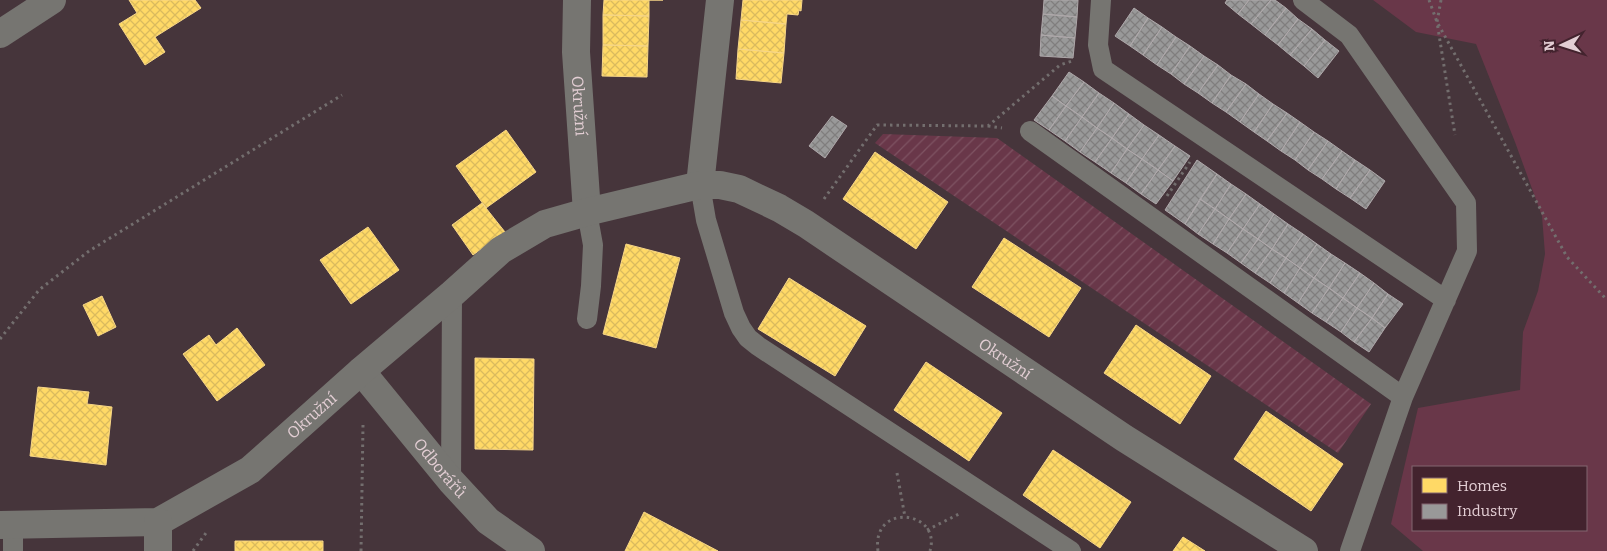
<svg xmlns="http://www.w3.org/2000/svg" width="1607" height="551" font-family="Bitter,serif">
	<style>
		.green { fill: #693749; fill-rule: evenodd }
		.garden { fill: url(#garden-furrows) }
		.homes { fill: url(#homes-cross-hatch); stroke: #f7d687 }
		.industry { fill: url(#industry-cross-hatch); stroke: #afa9ab }
		.lines { fill: none; stroke-linecap: round; stroke-linejoin: round }
		.path { stroke: #736e6e; stroke-width: 3; stroke-dasharray: 2.5 4; stroke-linecap: butt }
		.service { stroke: #767571; stroke-width: 20 }
		.minor { stroke: #767571; stroke-width: 28 }
		.labels { text-anchor: middle; stroke-width: 5; stroke-linejoin: round; paint-order: stroke }
		.street-label { font-size: 16px; fill: #e3ced4; stroke: #43232e }
	</style>
	<defs>
		<pattern id="garden-furrows" width="10" height="10" patternUnits="userSpaceOnUse" patternTransform="scale(1.25)"><rect width="10" height="10" fill="#693749"/><path d="M-1 1l2-2M0 10L10 0M9 11l2-2" fill="none" stroke="#7e5362"/></pattern>
		<pattern id="homes-cross-hatch" width="8" height="8" patternUnits="userSpaceOnUse" patternTransform="scale(1.25)"><rect width="8" height="8" fill="#ffd966"/><path d="M0 0l8 8M0 8l8-8" fill="none" stroke="#daba5e"/></pattern>
		<pattern id="industry-cross-hatch" width="8" height="8" patternUnits="userSpaceOnUse" patternTransform="scale(1.25)"><rect width="8" height="8" fill="#999"/><path d="M0 0l8 8M0 8l8-8" fill="none" stroke="#807e7e"/></pattern>
	</defs>
	<rect width="100%" height="100%" fill="#46353b"/>
	<path class="green" d="M1373,0h234v551h-184l-32,-27 27,-116 102,-18 3,-58 15,-41 7,-37 -3,-38 -27,-74 -39,-98 -60,-12zM1586,467v63h-173v-63z"/>
	<path class="garden" d="M883,134l114,4 374,266 -33,49 -463,-310z"/>
	<path class="homes" d="M129,0h66l6,8 -46,29 10,15 -20,13 -26,-41 18,-11z
		M604,0h59h-14v16l-46,-1z
		M743,0h59l-1,11 -2,-1 -1,5 -11,-1 -1,10 -45,-4z
		M603,15l46,1 -1,30 -45,-1z
		M741,20l45,4 -2,29 -46,-4z
		M603,45l45,1 -1,31 -45,-1z
		M738,49l46,4 -3,30 -45,-4z
		M506,130l30,42 -50,36 -30,-42z
		M875,152l73,50 -32,47 -73,-50z
		M482,203l23,29 -32,23 -21,-30z
		M368,227l31,43 -48,34 -31,-44z
		M1004,238l77,50 -32,49 -77,-50z
		M626,244l54,14 -24,90 -53,-14z
		M789,278l77,48 -31,50 -77,-47z
		M102,296l14,31 -18,9 -15,-31z
		M1136,325l75,51 -31,48 -76,-51z
		M237,328l28,37 -48,36 -34,-47 26,-19 7,10z
		M475,358l59,1 -1,91 -58,-1z
		M926,362l76,51 -33,48 -75,-51z
		M38,387l51,5 -2,12 25,3 -6,58 -76,-9z
		M1266,411l77,53 -32,47 -77,-52z
		M1053,450l78,52 -31,46 -77,-53z
		M644,512l74,39h-93z
		M1183,537l22,14h-32z
		M235,541h88v10h-88z"/>
	<path class="industry" d="M1044,0h34l-1,17 -34,-3z
		M1227,0h22l-11,14 -13,-11z
		M1249,0h22l-20,24 -13,-10z
		M1271,0h4l11,8 -21,27 -14,-11z
		M1134,8l14,10 -18,28 -15,-10z
		M1286,8l12,11 -20,26 -13,-10z
		M1043,14l34,3 -2,21 -34,-3z
		M1148,18l14,9 -19,28 -13,-9z
		M1298,19l14,10 -22,26 -12,-10z
		M1162,27l14,10 -19,28 -14,-10z
		M1312,29l13,11 -21,26 -14,-11z
		M1041,35l34,3 -2,20 -33,-2z
		M1176,37l14,9 -19,28 -14,-9z
		M1325,40l14,11 -21,27 -14,-12z
		M1190,46l14,10 -20,28 -13,-10z
		M1204,56l14,9 -20,28 -14,-9z
		M1218,65l13,10 -19,28 -14,-10z
		M1069,72l15,10 -18,24 -14,-10z
		M1231,75l15,9 -20,28 -14,-9z
		M1084,82l15,11 -17,24 -16,-11z
		M1246,84l13,10 -19,28 -14,-10z
		M1099,93l15,10 -17,25 -15,-11z
		M1259,94l14,10 -19,28 -14,-10z
		M1052,96l14,10 -17,24 -15,-10z
		M1114,103l15,11 -17,24 -15,-10z
		M1273,104l14,9 -20,28 -13,-9z
		M1066,106l16,11 -17,24 -16,-11z
		M1287,113l13,9 -19,29 -14,-10z
		M1129,114l15,11 -17,24 -15,-11z
		M832,116l15,10 -22,32 -16,-12z
		M1082,117l15,11 -17,24 -15,-11z
		M1300,122l14,10 -19,28 -14,-9z
		M1144,125l15,10 -17,24 -15,-10z
		M1097,128l15,10 -17,24 -15,-10z
		M1314,132l14,9 -20,29 -13,-10z
		M1159,135l16,11 -17,24 -16,-11z
		M1112,138l15,11 -16,24 -16,-11z
		M1328,141l14,10 -20,28 -14,-9z
		M1175,146l15,10 -17,25 -15,-11z
		M1127,149l15,10 -16,24 -15,-10z
		M1342,151l13,9 -19,29 -14,-10z
		M1142,159l16,11 -17,24 -15,-11z
		M1197,160l20,14 -32,50 -20,-14z
		M1355,160l15,10 -20,28 -14,-9z
		M1158,170l15,11 -17,23 -15,-10z
		M1370,170l15,11 -19,28 -16,-11z
		M1217,174l14,10 -16,25 -15,-10z
		M1231,184l15,10 -17,25 -14,-10z
		M1246,194l14,10 -17,25 -14,-10z
		M1200,199l15,10 -17,25 -13,-10z
		M1260,204l14,10 -16,25 -15,-10z
		M1215,209l14,10 -16,25 -15,-10z
		M1274,214l14,10 -16,25 -14,-10z
		M1229,219l14,10 -16,24 -14,-9z
		M1288,224l15,10 -17,24 -14,-9z
		M1243,229l15,10 -17,24 -14,-10z
		M1303,234l14,10 -17,24 -14,-10z
		M1258,239l14,10 -17,24 -14,-10z
		M1317,244l14,10 -17,24 -14,-10z
		M1272,249l14,9 -16,25 -15,-10z
		M1331,254l14,9 -16,25 -15,-10z
		M1286,258l14,10 -16,25 -14,-10z
		M1345,263l15,10 -17,25 -14,-10z
		M1300,268l14,10 -16,25 -14,-10z
		M1360,273l14,10 -17,25 -14,-10z
		M1314,278l15,10 -17,25 -14,-10z
		M1374,283l14,11 -16,24 -15,-10z
		M1329,288l14,10 -17,24 -14,-9z
		M1388,294l15,10 -18,24 -13,-10z
		M1343,298l14,10 -16,24 -15,-10z
		M1357,308l15,10 -18,24 -13,-10z
		M1372,318l13,10 -16,24 -15,-10z"/>
	<g class="lines">
		<path class="path" d="M1429,0l8,22 130,235 40,43
			M1441,0l-4,22 18,113
			M988,126l14,2
			M1167,196l23,-34
			M824,199l53,-74 111,1 72,-61 12,-4
			M0,339l39,-49 50,-39 253,-156
			M897,473l8,44
			M927,530l34,-17
			M193,551l13,-18
			M361,551l2,-126
			M878,551c-7,-49 64,-41 52,0"/>
		<path class="service" d="M1101,0l-3,45 5,24 343,231
			M1303,0l46,35 117,168 1,48 -64,146 -53,154
			M1030,131l373,266
			M700,185l6,35 28,93 7,15 7,10 10,8 313,205
			M587,319l4,-33 2,-41 -6,-33
			M451,481l1,-187
			M13,551v-26"/>
		<g class="minor">
			<path id="s1" d="M577,0l-1,52 11,160"/>
			<path d="M0,34l52,-34"/>
			<path d="M700,185l20,-185"/>
			<path id="s2" d="M361,371l90,110 37,40 43,30"/>
			<path id="s3" d="M0,525l158,-3 92,-52 111,-99 91,-77 49,-44 44,-26 42,-12 113,-27h20l19,4 40,19 27,16 318,214 180,113"/>
			<path d="M158,551v-29"/>
		</g>
	</g>
	<g class="labels">
		<g class="street-label">
			<text dy="6" stroke="none"><textPath href="#s1" startOffset="106">Okružní</textPath></text>
			<text dy="6" stroke="none"><textPath href="#s3" startOffset="1164">Okružní</textPath></text>
			<text dy="6" stroke="none"><textPath href="#s3" startOffset="346">Okružní</textPath></text>
			<text dy="6" stroke="none"><textPath href="#s2" startOffset="125">Odborářů</textPath></text>
		</g>
	</g>
	<rect x="1412" y="466" width="175" height="65" fill="#43232e" stroke="#836770"/>
	<rect x="1422" y="478" width="25" height="15" fill="#ffd966" stroke="#836770"/>
	<text x="1457" y="491" font-size="15" fill="#e3ced4">Homes</text>
	<rect x="1422" y="504" width="25" height="15" fill="#999999" stroke="#836770"/>
	<text x="1457" y="516" font-size="15" fill="#e3ced4">Industry</text>
	<g transform="translate(1562 45) rotate(266)" stroke="#43232e" stroke-width="4" paint-order="stroke">
	<path d="M0-4L9 19L0 12L-9 19Z" fill="#e3ced4"/>
	<text y="-8" font-size="14" font-weight="bold" text-anchor="middle" fill="#e3ced4">N</text>
	</g>
</svg>
